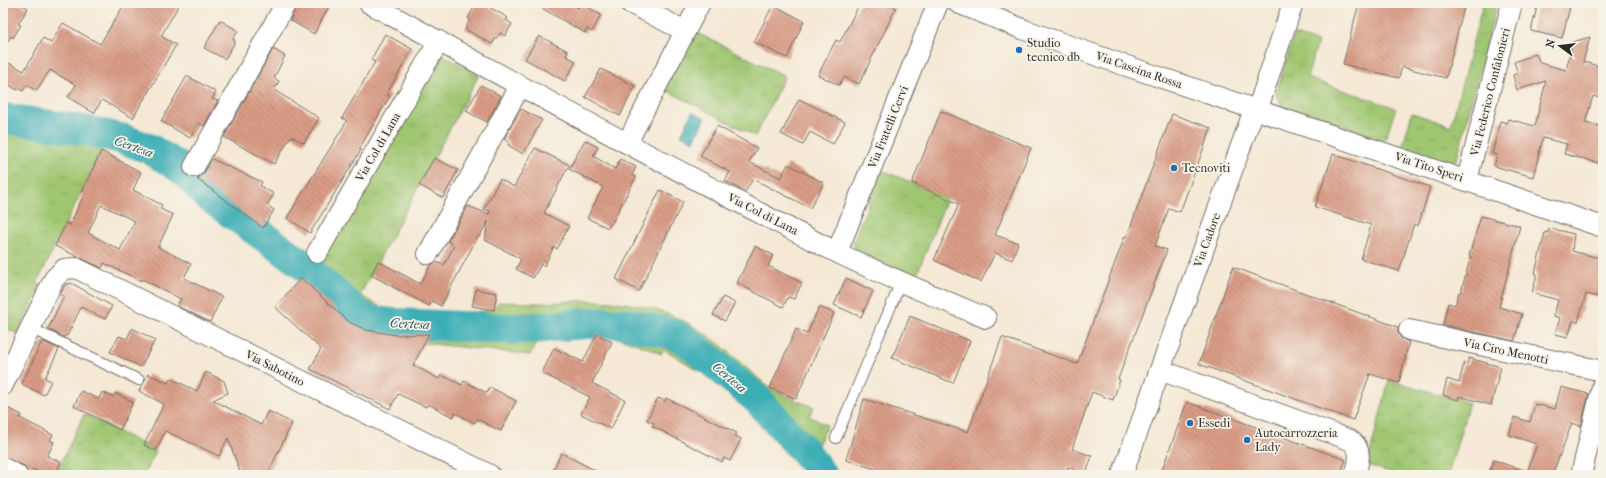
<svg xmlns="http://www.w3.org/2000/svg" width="1606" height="478" font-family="'IM FELL French Canon',serif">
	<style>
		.grass { fill: url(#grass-tufts); stroke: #65784e }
		.water { fill: url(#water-ripples); stroke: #336c70 }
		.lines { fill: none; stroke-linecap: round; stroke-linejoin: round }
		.river { stroke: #3badb5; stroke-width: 31 }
		.building { fill: url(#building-back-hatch); fill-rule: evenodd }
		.service-casing { stroke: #726d66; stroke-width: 12 }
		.minor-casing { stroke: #726d66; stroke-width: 22 }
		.service { stroke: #fff; stroke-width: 10 }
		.minor { stroke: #fff; stroke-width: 20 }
		.poi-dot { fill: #1f6fb2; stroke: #f7f3e8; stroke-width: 1.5 }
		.labels { text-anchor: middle; stroke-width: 3.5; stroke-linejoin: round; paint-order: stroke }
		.poi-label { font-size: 12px; fill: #2b2b2b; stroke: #f7f3e8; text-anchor: start }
		.street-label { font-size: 12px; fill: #2b2b2b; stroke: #f7f3e8 }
		.water-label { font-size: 13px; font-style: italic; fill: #31585b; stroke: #f7f3e8 }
	</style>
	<defs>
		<pattern id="grass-tufts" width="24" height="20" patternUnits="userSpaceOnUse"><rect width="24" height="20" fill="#9fc671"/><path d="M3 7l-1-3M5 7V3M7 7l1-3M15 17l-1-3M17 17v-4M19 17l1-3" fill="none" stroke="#89aa62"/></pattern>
		<pattern id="water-ripples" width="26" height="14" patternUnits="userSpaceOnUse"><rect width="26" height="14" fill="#3badb5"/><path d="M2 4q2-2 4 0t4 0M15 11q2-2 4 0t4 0" fill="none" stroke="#328d93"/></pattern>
		<pattern id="building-back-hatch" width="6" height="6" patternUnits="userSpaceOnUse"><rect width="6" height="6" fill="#da9d86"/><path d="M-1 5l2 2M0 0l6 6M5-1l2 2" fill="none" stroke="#b1806e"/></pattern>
	</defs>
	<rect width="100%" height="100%" fill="#f7f3e8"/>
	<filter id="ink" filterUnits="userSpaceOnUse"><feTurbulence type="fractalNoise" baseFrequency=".025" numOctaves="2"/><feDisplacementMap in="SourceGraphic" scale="8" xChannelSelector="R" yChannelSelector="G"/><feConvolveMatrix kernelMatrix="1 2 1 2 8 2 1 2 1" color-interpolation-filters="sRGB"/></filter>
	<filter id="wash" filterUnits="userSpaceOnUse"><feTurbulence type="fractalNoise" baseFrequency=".012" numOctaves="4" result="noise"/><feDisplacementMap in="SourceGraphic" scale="16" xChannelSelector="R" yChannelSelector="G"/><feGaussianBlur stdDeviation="0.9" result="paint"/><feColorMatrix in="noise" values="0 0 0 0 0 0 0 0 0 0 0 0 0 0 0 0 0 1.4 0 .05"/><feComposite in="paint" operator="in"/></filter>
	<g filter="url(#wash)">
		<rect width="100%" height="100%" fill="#f5e8d4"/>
		<path class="grass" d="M1483,3h14l-40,156 -4,3 -11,-3 -2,4 -11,-3 -2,-7 -16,-5 -5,4 -3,-1v-7l9,-31 39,13z
			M693,31l92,45 -30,60 -91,-47z
			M1294,35l24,7 -11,36 89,30 -10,29 -6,6 -3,-1v-5l-77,-26 -4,4 -12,-4 -8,-17z
			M440,53l39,22 -119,220 36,21c-40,-2 -62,-30 -90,-55z
			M3,104l49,13 -49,-8z
			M3,126l109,17 24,7 31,15 10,8 29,32 81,55 44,39 18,18 18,10 19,4 103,8 34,2 16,-1 -9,15 -106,-12 3,-9 -31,1 -30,-5 -17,-8 -79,-71 -42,-26 -22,-15 -33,-31 -23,-15 -23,-11 -23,-8 -67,138 4,2 -23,49 -15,-7z
			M882,170l65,28 -31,79 -60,-26 -3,-9z
			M572,301c43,-1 84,3 121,25 29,16 50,41 76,61 10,8 32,15 45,20l-5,9 18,9 -12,27 -21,-29 -21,-21 -80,-66 -23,-11 -31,-9 -36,-5h-35l-76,4 -49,-1 51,-4 5,-8 42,1z
			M617,332l40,6 14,5 17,16 29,20 6,7 -59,-37 -3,5 -17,-8 -29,-9z
			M1389,380l80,23 -21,72h-49l-32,-10z
			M84,414l72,37 -12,24h-89z"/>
		<path class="water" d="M692,112l13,6 -11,23 -13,-6z"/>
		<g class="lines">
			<path class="river" d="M3,118l85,13 35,8 27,10 32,20 28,29 91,65 57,51 14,7 16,2 124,6 26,-1 52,-5h34l46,10 15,7 8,6 64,53 49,54 16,22"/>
		</g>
		<g id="blocks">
			<path class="building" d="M10,3h8l10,5 -10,16 3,1 -8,13 -2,-2 -8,12v-34z
				M125,3h55l-19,33 15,9 -43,73 -31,-18 -8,13 -26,-16 8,-12 -26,-15 -14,21 -9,-6 -4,6 -5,-3 -1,2 -14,-9v-12l4,-7 17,9 19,-33 8,5 12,-20 37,21z
				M297,3h34l-17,31 -24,-14z
				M533,3h36l9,5 3,-5 20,12 -9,17 -5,-3 -2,4z
				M860,3h25l11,5 -37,76 -15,-7 -5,8 -21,-10 18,-35 4,2z
				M1359,3h106l-19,75 -44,-11 -3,11 -56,-14z
				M1538,3h15l17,4 -8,31 -31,-7z
				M476,4l7,4 3,-3 22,13 -2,2 6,4 -7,12 -5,-3 -8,11 -27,-15 5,-9 -2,-2z
				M773,5l31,16 -17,37 -33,-16z
				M220,20l18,11 -5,8 2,3 -10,17 -21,-11z
				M385,34l27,15 -25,45 3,2 -31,53 2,1 -51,83 -23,-15 60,-97 -5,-3 33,-56 -4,-2z
				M539,36l29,15 -2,5 10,5 -11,20 -40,-22z
				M1590,37l-7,25 20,5v32l-10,-3 -8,27 18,4v37l-39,-10 3,-10 -24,-6 -10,39 -39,-11 3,-11 -5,-1 8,-33 7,2 1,-4 27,7 11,-45 -29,9 -4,-15 5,-2 -4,-11 22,-8 4,9 26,7 7,-28z
				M273,49l12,7 -11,22 5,3 -5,9 45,28 -15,25 -13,-7 -17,28 -50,-27z
				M601,69l34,17 -15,30 -35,-19z
				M187,76l29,16 -4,7 6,2 -14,25 -6,-3 -8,15 -29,-17z
				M481,85l20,11 -14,26 -21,-11z
				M799,99l46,23 -12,22 -23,-12 -7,13 -22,-11z
				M521,109l21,11 -19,34 -15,-9 1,-3 -5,-3z
				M941,111l90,37 -36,87 23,8 -6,17 -17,-7 -14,29 -47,-22 25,-56 -47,-21z
				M1172,114l39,14 -31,84 -11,-4 -14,38 12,4 -49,129 2,1 -7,20 -21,-8 -20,57 20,7 -6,18 -18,-7 -3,8h-170l-49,-15 18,-61 104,33 34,-95 75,27 48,-128h2z
				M717,126l40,22 -8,14 32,16 7,-14 36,19 -14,25 -57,-29 -8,13 -20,-11 5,-9 -30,-16z
				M585,140l13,7 -5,9 22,13 5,-10 16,8 -4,8 4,2 -23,44 -5,7 -21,-10 16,-31 -34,-18z
				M535,148l34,17 -25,48 25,13 -12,23 -3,-2 -10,19 -3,-2 -8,14 -17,-9 5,-10 -36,-19 3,-19 -9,16 -1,-1 -37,70 -9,-5 -3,5 -58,-31 7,-14 42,23 11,-19 4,-3 9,3 10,-19 -6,-5 20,-35 21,8 1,-3 -6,-2 16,-30 14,8z
				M101,151l40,21 -8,18 29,15 -2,4 13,6 -15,32 33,17 -7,14 38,19 -12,25 -33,-16 4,-7 -39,-20 -1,2 -37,-18 -2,5 -47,-22 11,-23 4,2 13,-29 -2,-2zM101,205l34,16 -15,29 -32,-17z
				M1333,154l97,33 -12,39 -4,-2 -15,47 -38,-12 10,-34 -56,-18z
				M434,158l24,12 -15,28 -24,-13z
				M212,159l50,23 -2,4 14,8 -7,11 7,5 -11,18 -66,-49 7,-6z
				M660,190l23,12 -44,89 -23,-12z
				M1481,216l39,10 -21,81 23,7 -8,27 -71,-16 5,-22 7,2 4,-13h2l10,-36h-2z
				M1549,228l25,6 -2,17 31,8v39l-17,-4 -8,28 -5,-1 -5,16 -13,-3 5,-16 -6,-2 4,-16 -26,-7 5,-19 -2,-1 10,-41 3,1z
				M755,246l18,9 -5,11 34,17 -8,16 -6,-2 -5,10 -46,-24z
				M1233,267l165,60v6l3,5 8,4 -10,41 -29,-9 -17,46 -154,-56z
				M301,278l48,44 17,8 30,5 33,-1 -16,31 26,14 2,-4 21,10 2,-4 23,12 3,-6 26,14 -15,30 -24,-12 -2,4 -20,-10 -2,4 -25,-13 -2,3 -28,-13 -8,15 -80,-40 11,-20 -46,-42z
				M846,278l27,13 -12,26 -27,-12z
				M71,283l41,23 -7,13 -24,-12 -14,29 -2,-1 -1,2 -16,-8 16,-33 -4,-2 5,-9z
				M476,289l21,4 -3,17 -22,-4z
				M723,297l12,6 -10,18 -12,-6z
				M819,307l15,6 -38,86 -26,-11 26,-59 11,5z
				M910,316l60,25 -17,42 -61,-25z
				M132,328l23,12 -14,27 -31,-15 9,-16 8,3z
				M597,334l15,8 -20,41 33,17 -14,29 -30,-15 9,-17 -48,-24 12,-25 29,14z
				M42,341l17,8 -14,29 6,3 -7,14 -22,-11z
				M1469,358l32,9 -10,38 -32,-9 -1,4 -15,-5 4,-16 12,4 5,-20 3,1z
				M206,372l18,9 4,12 -15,7 48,25 7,-14 24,12 -25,52h-26l-13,-37 -9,18 -54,-25 -9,20 -12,-6 20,-41 -25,-13 9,-17 20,9 2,-5 27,13z
				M1561,387l28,7 -8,32 -9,-3 -20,52h-64l6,-15 33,12 10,-28 -28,-9 5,-18 16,5 5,-18 20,5z
				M81,391l18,8 3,-7 11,5 2,-4 18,9 -13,28 -46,-24z
				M658,398l7,3 1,-3 71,35 -2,3 6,3 -11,22 -6,-3 -2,4 -70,-36 2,-3 -7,-3z
				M1187,402l159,58 -6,15h-180z
				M3,406l19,9 -2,3 33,17 -3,5 4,2 -7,14 14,6 -6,13h-9l-43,-18z
				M561,453l43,22h-53z"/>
		</g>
	</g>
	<g filter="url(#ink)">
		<use href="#blocks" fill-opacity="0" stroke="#726d66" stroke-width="1"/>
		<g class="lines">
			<g class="service-casing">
				<path id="service" d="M30,328l109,52
					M836,438l65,-156"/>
			</g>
			<g class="minor-casing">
				<path id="minor" d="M369,3c154,85 310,170 467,249 49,24 100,45 150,66
					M630,3l55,28
					M958,3l67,27 87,31 491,166
					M1257,111l36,-108
					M627,143l73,-140
					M194,167l92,-164
					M1467,180l45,-177
					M837,252l101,-249
					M317,253l122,-212
					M428,254l92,-168
					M1409,330l194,41
					M1160,370l190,70c13,9 9,22 5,35
					M3,385l51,-106 10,-10 12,-1 414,207
					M3,468l14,7
					M1122,475l132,-365
					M1581,475l22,-92"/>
			</g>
			<use href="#service" class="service"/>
			<use href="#minor" class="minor"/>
		</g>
	</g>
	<g class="poi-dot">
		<circle cx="1019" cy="50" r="4"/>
		<circle cx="1174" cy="168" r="4"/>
		<circle cx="1190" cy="423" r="4"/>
		<circle cx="1247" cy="440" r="4"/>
	</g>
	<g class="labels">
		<g class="poi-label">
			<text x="1027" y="47">Studio<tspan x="1027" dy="14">tecnico db</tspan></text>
			<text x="1182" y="172">Tecnoviti</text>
			<text x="1198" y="427">Essedi</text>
			<text x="1255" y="437">Autocarrozzeria<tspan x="1255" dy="14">Lady</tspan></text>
		</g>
		<g class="street-label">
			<text transform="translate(1139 70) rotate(19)" y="4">Via Cascina Rossa</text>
			<text transform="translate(1490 92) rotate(-76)" y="4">Via Federico Confalonieri</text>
			<text transform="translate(888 127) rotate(-68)" y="4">Via Fratelli Cervi</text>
			<text transform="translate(378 147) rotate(-60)" y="4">Via Col di Lana</text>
			<text transform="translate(1429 167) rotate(18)" y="4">Via Tito Speri</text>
			<text transform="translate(763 214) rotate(27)" y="4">Via Col di Lana</text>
			<text transform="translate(1207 240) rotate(-70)" y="4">Via Cadore</text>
			<text transform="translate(1506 351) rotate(12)" y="4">Via Ciro Menotti</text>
			<text transform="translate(275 368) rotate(27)" y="4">Via Sabotino</text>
		</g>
		<g class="water-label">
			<text transform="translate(134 146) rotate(20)" y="5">Certesa</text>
			<text transform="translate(410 323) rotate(3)" y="5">Certesa</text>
			<text transform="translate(730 377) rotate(40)" y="5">Certesa</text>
		</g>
	</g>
	<rect width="1606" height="478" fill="none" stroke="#f7f3e8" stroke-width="16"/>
	<g transform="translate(1560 46) rotate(285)" stroke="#f7f3e8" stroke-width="3" paint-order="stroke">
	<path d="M0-3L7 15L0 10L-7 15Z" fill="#2b2b2b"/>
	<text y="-6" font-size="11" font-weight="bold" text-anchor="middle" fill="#2b2b2b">N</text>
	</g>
</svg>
